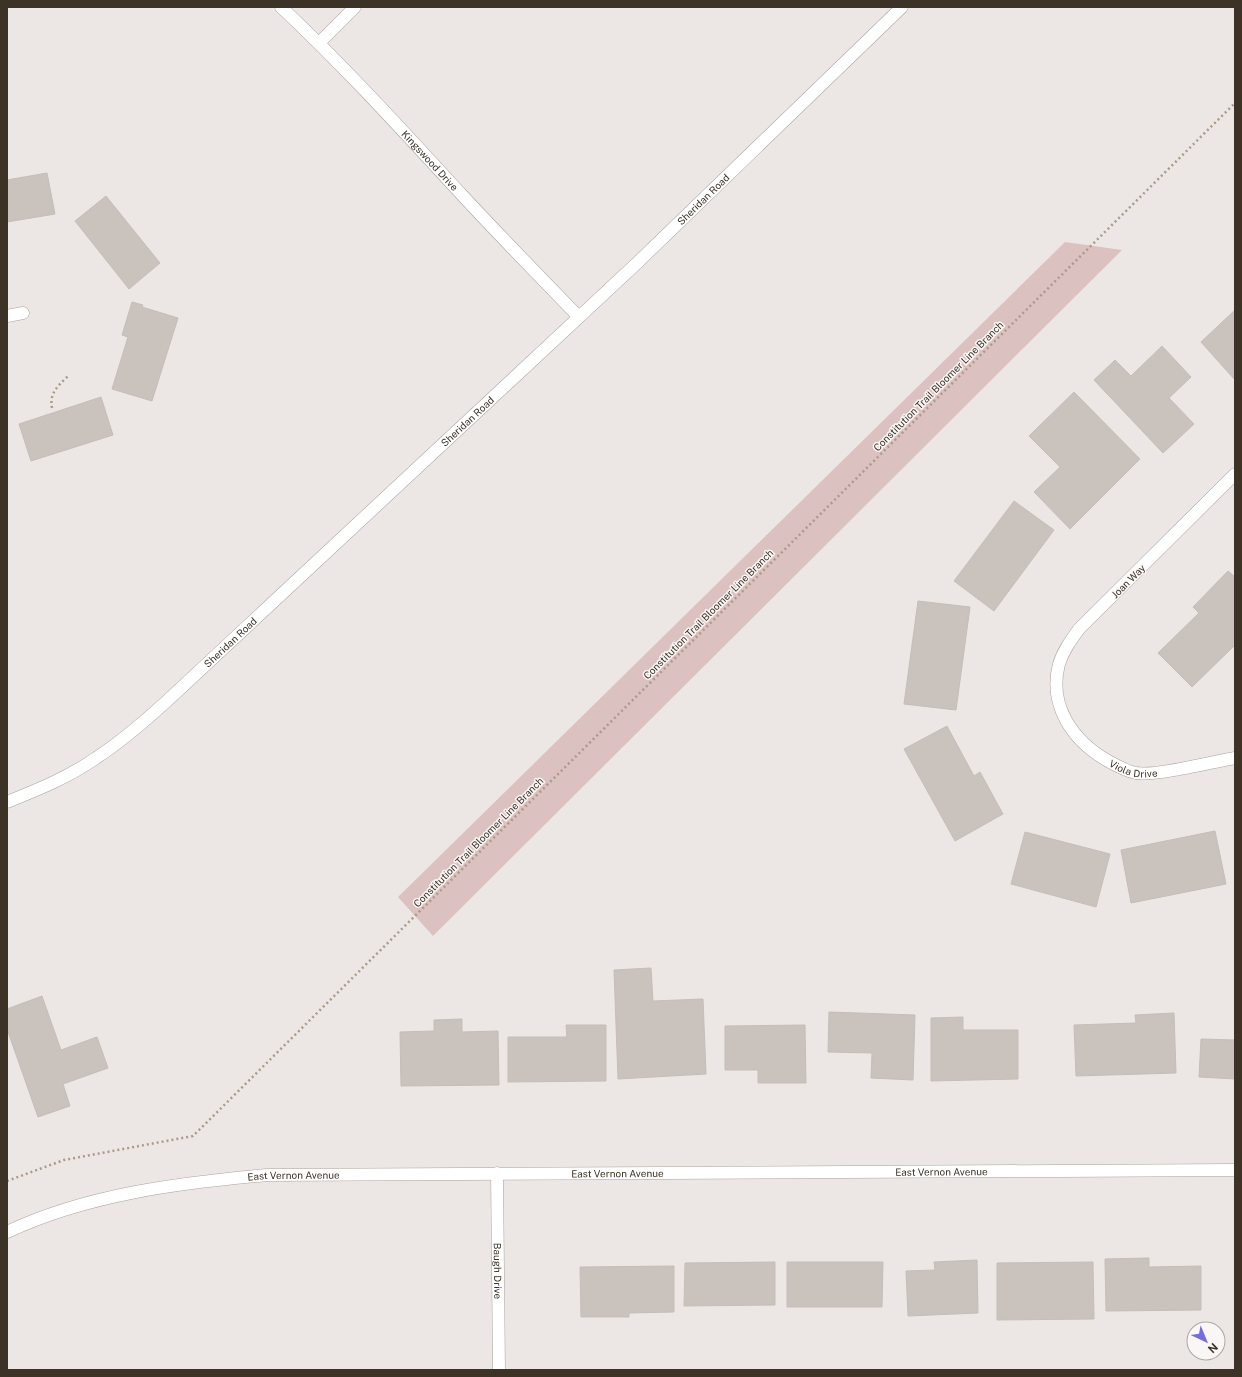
<svg xmlns="http://www.w3.org/2000/svg" width="1242" height="1377" font-family="'Public Sans',sans-serif">
	<style>
		.green { fill: #dbc2c0 }
		.building { fill: #cac3bd; stroke: #c5bdb8 }
		.lines { fill: none; stroke-linecap: round; stroke-linejoin: round }
		.minor-casing { stroke: #a9a29c; stroke-width: 13 }
		.secondary-casing { stroke: #aca299; stroke-width: 13 }
		.path { stroke: #ac9a89; stroke-width: 2.5; stroke-dasharray: 2 3; stroke-linecap: butt }
		.minor { stroke: #fff; stroke-width: 12 }
		.secondary { stroke: #fff; stroke-width: 12 }
		.labels { text-anchor: middle; stroke-width: 3; stroke-linejoin: round; paint-order: stroke }
		.street-label { font-size: 10px; fill: #3c3226; stroke: #f9f6f5 }
	</style>
	<rect width="100%" height="100%" fill="#ece7e4"/>
	<path class="green" d="M1065,242l57,8 -689,686 -35,-39z"/>
	<path class="building" d="M47,173l8,41 -48,8v-42z
		M106,196l54,67 -31,26 -54,-68z
		M132,302l11,3 -1,2 36,11 -26,83 -40,-12 16,-52 -6,-2z
		M1235,310v70l-34,-38z
		M1162,346l29,31 -22,21 25,26 -31,29 -69,-73 21,-20 16,16z
		M1074,392l66,67 -70,70 -36,-37 26,-25 -31,-31z
		M101,397l12,38 -82,26 -12,-37z
		M1014,501l40,29 -60,81 -40,-30z
		M1228,571l7,6v68l-43,42 -34,-34 41,-40 -6,-6z
		M918,601l52,6 -14,103 -52,-6z
		M947,726l27,50 6,-4 23,42 -48,27 -51,-92z
		M1215,831l11,53 -95,19 -10,-53z
		M1025,832l85,22 -14,53 -85,-23z
		M651,968l2,33 50,-2 3,75 -88,5 -4,-109z
		M42,996l19,54 36,-13 11,31 -45,16 7,22 -32,11 -31,-88v-20z
		M829,1012l86,3 -2,65 -42,-2 1,-25 -44,-1z
		M1174,1013l2,60 -100,3 -2,-51 62,-2 -1,-8z
		M963,1017v13h55v49l-87,2v-63z
		M462,1019v13l36,-1 1,54 -98,1 -1,-54 34,-1v-11z
		M566,1025h40v56l-98,1v-45h59z
		M805,1025l1,58h-48v-13h-33v-44z
		M1201,1039l34,1v39l-36,-2z
		M1149,1258v9l52,-1v44l-95,1 -1,-52z
		M977,1260l1,53 -70,3 -2,-45 29,-1 -1,-8z
		M775,1262v43l-91,1 1,-43z
		M787,1262h96l-1,45h-95z
		M1093,1262l1,57 -97,1v-57z
		M674,1266v46l-45,1v4h-48l-1,-50z"/>
	<g class="lines">
		<g class="minor-casing">
			<g id="minor">
				<path id="s1" d="M281,7c64,60 122,124 181,188 38,41 77,81 116,121"/>
				<path d="M319,43l36,-36"/>
				<path d="M7,316l16,-3"/>
				<path id="s2" d="M1235,474l-156,155c-8,11 -16,22 -20,35 -11,42 14,77 49,97 9,5 18,10 28,12 22,3 75,-11 99,-15"/>
				<path id="s3" d="M7,802c30,-12 62,-25 89,-44 26,-17 49,-37 72,-58l468,-436 266,-257"/>
				<path id="s4" d="M497,1173l2,197"/>
			</g>
		</g>
		<g class="secondary-casing">
			<g id="secondary">
				<path id="s5" d="M7,1232c81,-38 172,-49 260,-57l968,-5"/>
			</g>
		</g>
		<path class="path" d="M52,408c-3,-15 6,-22 16,-32
			M7,1181l57,-21 129,-24 1042,-1033"/>
		<use href="#minor" class="minor"/>
		<use href="#secondary" class="secondary"/>
	</g>
	<g class="labels">
		<g class="street-label">
			<text dy="4" stroke="none"><textPath href="#s1" startOffset="214">Kingswood Drive</textPath></text>
			<text dy="4" stroke="none"><textPath href="#s3" startOffset="925">Sheridan Road</textPath></text>
			<text transform="translate(938 386) rotate(-45)" y="4">Constitution Trail Bloomer Line Branch</text>
			<text dy="4" stroke="none"><textPath href="#s3" startOffset="601">Sheridan Road</textPath></text>
			<text transform="translate(1128 581) rotate(-45)" y="4">Joan Way</text>
			<text transform="translate(708 614) rotate(-45)" y="4">Constitution Trail Bloomer Line Branch</text>
			<text dy="4" stroke="none"><textPath href="#s3" startOffset="277">Sheridan Road</textPath></text>
			<text dy="4" stroke="none"><textPath href="#s2" startOffset="405">Viola Drive</textPath></text>
			<text transform="translate(478 842) rotate(-45)" y="4">Constitution Trail Bloomer Line Branch</text>
			<text dy="4" stroke="none"><textPath href="#s5" startOffset="942">East Vernon Avenue</textPath></text>
			<text dy="4" stroke="none"><textPath href="#s5" startOffset="618">East Vernon Avenue</textPath></text>
			<text dy="4" stroke="none"><textPath href="#s5" startOffset="294">East Vernon Avenue</textPath></text>
			<text dy="4" stroke="none"><textPath href="#s4" startOffset="98">Baugh Drive</textPath></text>
		</g>
	</g>
	<rect width="1242" height="1377" fill="none" stroke="#3c3226" stroke-width="16"/>
	<g transform="translate(1206 1341) rotate(136)"><circle r="19" fill="#f9f6f5" stroke="#ada8a2"/>
	<path d="M0-3L7 15L0 10L-7 15Z" fill="#736ce2"/>
	<text y="-6" font-size="11" font-weight="bold" text-anchor="middle" fill="#3c3226">N</text>
	</g>
</svg>
